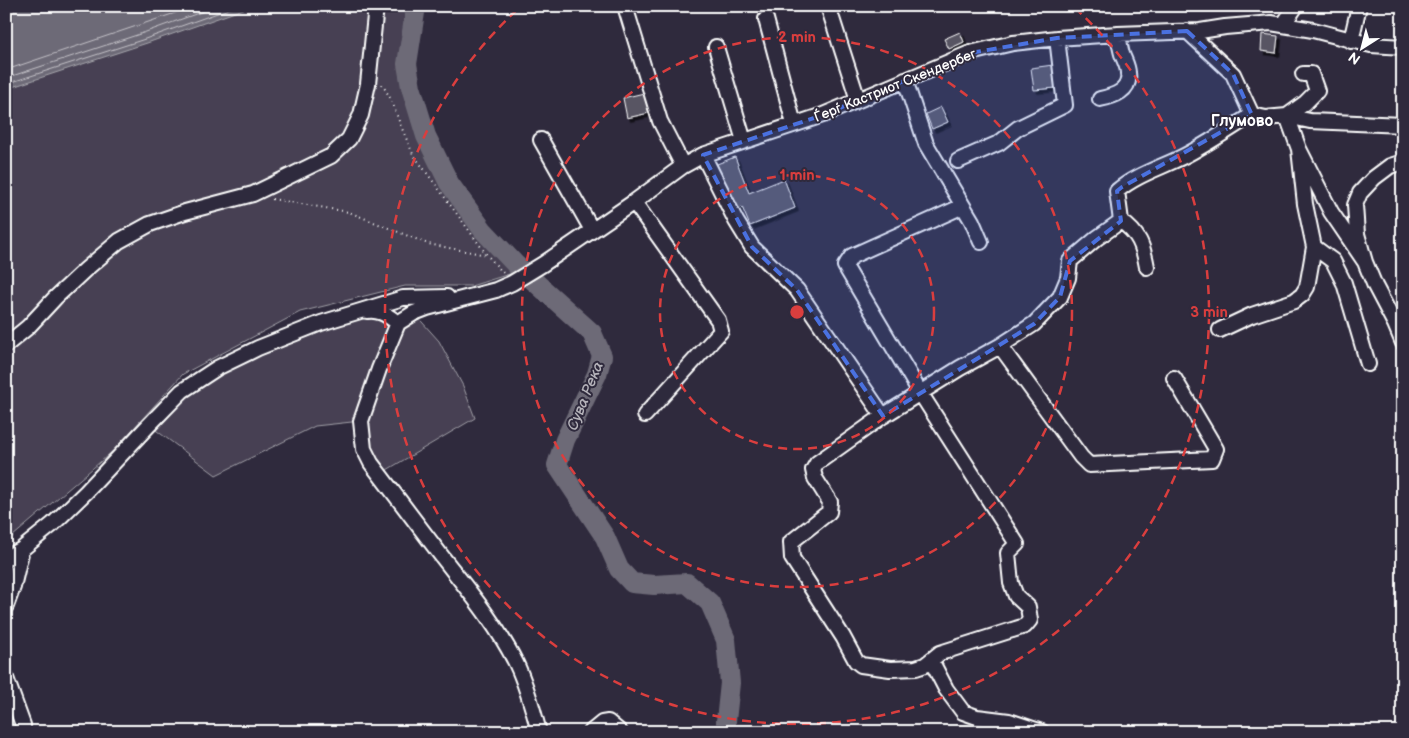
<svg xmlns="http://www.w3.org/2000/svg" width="1409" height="738" font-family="'Balsamiq Sans',sans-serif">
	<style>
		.green { fill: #464152; stroke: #a2a0a8 }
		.water { fill: #6d6a77; stroke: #a7a6ad }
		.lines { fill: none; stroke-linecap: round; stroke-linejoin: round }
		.shore { stroke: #c5c3c9; stroke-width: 1 }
		.river { stroke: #6d6a77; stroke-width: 20 }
		.building { fill: #595564; stroke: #fff; filter: url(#shadow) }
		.minor-casing { stroke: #fff; stroke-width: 18 }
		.path { stroke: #fff; stroke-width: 2; stroke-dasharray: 1 4; stroke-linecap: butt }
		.minor { stroke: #2f2a3d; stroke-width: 14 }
		.marked { fill: #4a71e0; fill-opacity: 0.2; stroke: #4a71e0; stroke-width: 4; stroke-dasharray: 10 6; stroke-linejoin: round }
		.ring { fill: none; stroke: #da3e3e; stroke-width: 2.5; stroke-dasharray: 9 6 }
		.labels { text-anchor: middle; stroke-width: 4; stroke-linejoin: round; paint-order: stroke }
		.street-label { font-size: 14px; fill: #fff; stroke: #2f2a3d }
		.water-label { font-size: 15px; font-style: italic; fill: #b6b4bb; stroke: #2f2a3d }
		.quarter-label { font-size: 16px; font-weight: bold; fill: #fff; stroke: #2f2a3d }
		.centre { fill: #da3e3e; stroke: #2f2a3d; stroke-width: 2.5 }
		.ring-label { font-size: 15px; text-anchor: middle; font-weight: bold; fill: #da3e3e; stroke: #2f2a3d; stroke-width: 4; stroke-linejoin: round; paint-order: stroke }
	</style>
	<defs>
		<filter id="shadow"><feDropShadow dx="3.5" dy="3.5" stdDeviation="0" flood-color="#0009"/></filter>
	</defs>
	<rect width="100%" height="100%" fill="#2f2a3d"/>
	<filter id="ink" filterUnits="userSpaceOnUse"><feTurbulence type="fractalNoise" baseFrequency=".02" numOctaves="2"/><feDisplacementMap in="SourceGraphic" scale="10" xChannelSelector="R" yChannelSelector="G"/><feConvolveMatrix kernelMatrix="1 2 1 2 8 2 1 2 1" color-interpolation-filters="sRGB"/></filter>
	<g filter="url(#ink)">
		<path class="green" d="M6,6h405l-2,5 3,73 23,67 52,78 32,42 -48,15h-66l-105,26 -117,62 -70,77 -107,91z
			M363,311l35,12 16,-10 25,28 24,45 12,32 -95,56 -19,-53 -46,5 -99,49 -67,-50 68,-57z"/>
		<path class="water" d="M6,6h246l-105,37 -141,46z"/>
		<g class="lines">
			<path class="shore" d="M6,70l190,-64
				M6,78l137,-45 75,-27
				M6,84l139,-45 92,-33"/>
			<path class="river" d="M416,6l-9,58 4,23 15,49 23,47 34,47 33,35 76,68 10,23 -5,18 -32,66 -8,25 48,72 14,32 13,14 22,2 33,-2 23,20 16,37 4,43 -4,38v11"/>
		</g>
		<path class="building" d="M960,32l4,10 -15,7 -5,-10z
			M1262,34l16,2 -2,17 -15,-2z
			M1053,65l3,23 -22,2 -3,-22z
			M644,93l5,20 -22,5 -4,-20z
			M941,107l7,15 -16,7 -6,-15z
			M735,157l14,36 35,-14 11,29 -45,18 -8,-19 -7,3 -18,-46z"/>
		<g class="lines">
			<g class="minor-casing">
				<path id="minor" d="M625,6l35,115 23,45
					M828,6l30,94
					M766,19l28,105
					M1283,25l13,-19
					M1187,31l46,43 19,41
					M1351,41l8,-35
					M716,47l28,94
					M1303,74h8l6,17 -12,12 -18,13 12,33 32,63 34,50
					M905,80l21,64 46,77 9,21
					M1100,99c14,-3 31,-8 28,-26 0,-7 -4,-13 -6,-19 -2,-7 -3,-14 -4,-20
					M541,140l51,90
					M703,155l33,66 16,26 45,43 86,126
					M958,161l41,-18 19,-15 47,-23 -8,-67
					M1403,162l-13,4 -16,12 -14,15 -5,12 2,29 8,28 10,24 20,38 8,19
					M634,202l84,118 3,11 -76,84
					M963,206l-111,50 -7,10 76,128 96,150 -9,9 3,30 5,13 12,11 2,13 -5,6 -85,27 -15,12 -9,3 -26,1 -29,-4 -5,-4 -13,-24 -51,-79 -1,-16 38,-30 1,-10 -15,-24 -2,-8 4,-7 66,-47 77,-48 40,-22 34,-22 26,-27 8,-19 2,-17 27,-23 24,-17
					M1314,247l19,14 11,22 24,81
					M1147,267c-4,-22 -8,-33 -26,-46l-4,-30c19,-16 43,-23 65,-34 24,-12 47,-28 70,-42l14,3 21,-2 23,5 93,4
					M367,311c13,-2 21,5 31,12
					M1220,330l32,-15 42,-14 8,-6 5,-8 7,-40 -9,-43 -6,-55
					M6,345l22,-18 27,-29 30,-28 34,-29 31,-17 35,-12 68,-18 78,-38 18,-17 12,-24 7,-31 8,-78
					M1000,346l81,111 8,8 123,-6 4,-10 -42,-71
					M6,558l16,-9 31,-25 33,-32 63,-67 33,-34 35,-23 41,-20 63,-25 82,-25 44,-1
					M6,606l7,-19 9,-38
					M931,660l15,29 17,23 14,5 32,4 33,11
					M6,678l17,47v7
					M539,732c-6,-23 -13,-48 -23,-69 -20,-40 -49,-74 -76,-109 -23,-30 -46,-61 -69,-91l-7,-14 -3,-28 18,-52 19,-46 16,-10 13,-5 69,-18 16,-7 31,-19 91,-62 49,-36 20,-11 120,-40 147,-62 43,-10 44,-5 61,-4 82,-3 25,-4 46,-4 42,7 58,15 32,2
					M591,732l11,-9 6,-1 12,10"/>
			</g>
			<path class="path" d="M382,84l10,17 8,23 13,30 74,101 17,19
				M272,199l77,13 79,32 59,11"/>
			<use href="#minor" class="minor"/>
		</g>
	</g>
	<path class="marked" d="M1187,31l46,43 19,41 -130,72 -5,4 4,30 -51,40 -10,36 -26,27 -151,92 -86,-126 -45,-43 -49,-92 120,-40 147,-62 87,-15z"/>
	<g class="ring">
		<circle cx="797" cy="312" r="137"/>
		<circle cx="797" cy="312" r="275"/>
		<path d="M1075 8A412 412 0 1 1 519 8"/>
	</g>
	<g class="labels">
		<g class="street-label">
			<text transform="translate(895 85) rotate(-22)" y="5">Ѓерѓ Кастриот Скендербег</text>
		</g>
		<g class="water-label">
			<text transform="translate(585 396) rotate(-68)" y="5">Сува Река</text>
		</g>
		<g class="quarter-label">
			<text x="1242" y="126">Глумово</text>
		</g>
	</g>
	<circle cx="797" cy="312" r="8" class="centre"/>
	<g class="ring-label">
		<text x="797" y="42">2 min</text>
		<text x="797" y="180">1 min</text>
		<text x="1209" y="317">3 min</text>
	</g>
	<rect width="1409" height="738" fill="none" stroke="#2f2a3d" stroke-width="25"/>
	<rect x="12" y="12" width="1384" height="713" fill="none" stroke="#fff" stroke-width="2" filter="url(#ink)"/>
	<g transform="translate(1362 48) rotate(216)" stroke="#2f2a3d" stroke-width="4" paint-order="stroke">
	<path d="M0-4L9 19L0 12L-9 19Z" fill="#ffffff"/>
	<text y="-8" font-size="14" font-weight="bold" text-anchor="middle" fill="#ffffff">N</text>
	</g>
</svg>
